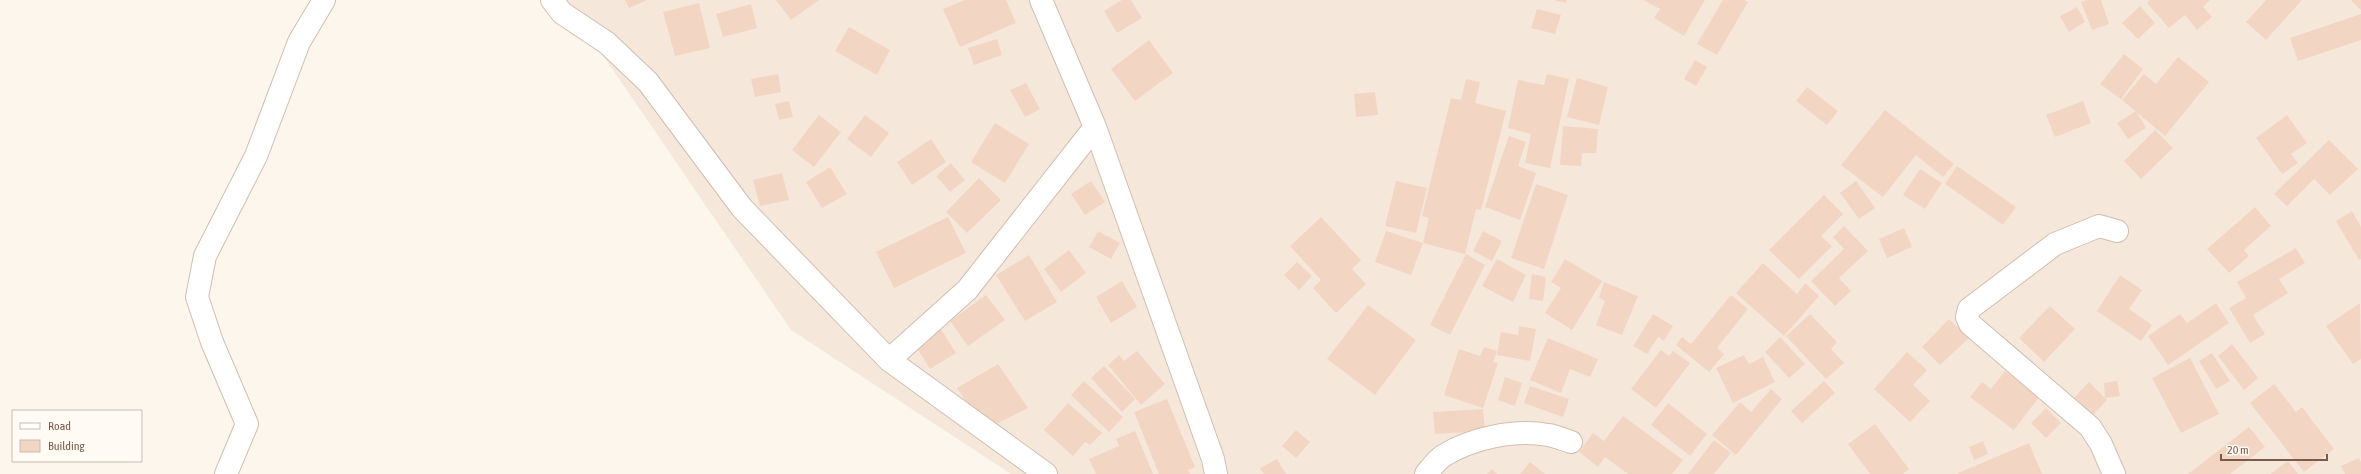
<svg xmlns="http://www.w3.org/2000/svg" width="2361" height="474" font-family="'Asap Condensed',sans-serif">
	<style>
		.residential { fill: #f5e8da }
		.building { fill: #f3d5c3 }
		.lines { fill: none; stroke-linecap: round; stroke-linejoin: round }
		.street-casing { stroke: #d1beb0; stroke-width: 24 }
		.street { stroke: #fff; stroke-width: 22 }
	</style>
	<rect width="100%" height="100%" fill="#fdf6ec"/>
	<path class="residential" d="M565,0h1796v474h-1350l-220,-144z"/>
	<path class="building" d="M625,0h22l-18,8z
		M776,0h43l-28,20z
		M965,0h41l10,23 -56,24 -17,-38z
		M1122,0h9l11,18 -25,15 -13,-22z
		M1554,0h13l-1,3z
		M1643,0h62l-21,36 -30,-18 6,-9z
		M1723,0h21l4,2 -31,53 -20,-11z
		M2087,0h14l8,24 -17,6 -11,-28z
		M2150,0h60l-7,7 9,10 -15,13 -12,-15 -16,13 -22,-25z
		M2266,0h36l-36,40 -20,-18z
		M2351,0h10v10z
		M699,3l11,45 -35,8 -12,-44z
		M751,4l6,24 -34,9 -7,-23z
		M2140,6l15,17 -17,16 -16,-16z
		M2077,7l8,15 -16,10 -9,-16z
		M1537,9l24,6 -6,19 -24,-6z
		M2361,14v26l-63,21 -8,-23z
		M849,27l41,23 -13,25 -42,-24z
		M997,39l5,16 -28,10 -6,-17z
		M1149,40l24,33 -38,28 -24,-32z
		M2124,54l19,15 -22,30 -21,-15z
		M2178,57l31,25 -44,54 -43,-36 22,-26 12,10z
		M1695,60l12,7 -11,19 -12,-7z
		M778,74l3,18 -26,5 -4,-18z
		M1547,74l22,5 -19,89 -25,-5 6,-29 -23,-6 10,-48 26,5z
		M1577,78l31,9 -9,38 -32,-8z
		M1466,79l14,3 -5,21 31,8 -25,99 -5,-1 -11,45 -42,-11 6,-25 -7,-2 29,-118 10,2z
		M1026,83l14,26 -15,8 -15,-27z
		M1807,87l31,24 -11,14 -31,-24z
		M1375,92l3,23 -22,2 -2,-23z
		M789,101l4,16 -14,3 -4,-16z
		M2083,101l8,22 -36,14 -9,-22z
		M1885,110l69,54 -11,13 -27,-22 -33,42 -42,-32z
		M2136,111l10,17 -18,11 -11,-16z
		M819,115l22,17 -27,35 -22,-17z
		M865,115l24,18 -18,24 -24,-18z
		M2287,115l20,28 -16,11 7,9 -16,11 -26,-36z
		M995,123l34,21 -24,39 -34,-21z
		M1563,126l35,3 -2,24h-14l-1,13 -21,-1z
		M2155,130l18,18 -32,31 -17,-18z
		M1509,136l17,6 -8,24 18,7 -16,47 -35,-13z
		M931,139l15,23 -34,23 -15,-23z
		M2329,140l29,29 -28,26 -16,-16 -27,27 -13,-12z
		M951,163l14,17 -15,12 -14,-16z
		M1957,166l59,41 -13,18 -58,-41z
		M830,167l17,27 -25,14 -16,-26z
		M1920,169l22,14 -17,26 -22,-14z
		M782,173l7,27 -29,6 -7,-26z
		M979,178l22,22 -34,33 -21,-21z
		M1091,181l14,21 -20,13 -14,-21z
		M1396,181l31,7 -11,45 -31,-7z
		M1856,181l19,27 -16,11 -19,-26z
		M1536,184l32,11 -24,74 -33,-11z
		M1824,195l19,19 -22,22 11,10 -33,33 -30,-29z
		M2255,207l16,19 -27,24 5,6 -20,17 -22,-24z
		M2352,211l9,16v32l-2,1 -23,-39z
		M948,217l18,36 -72,35 -18,-36z
		M1321,217l40,43 -9,9 14,15 -30,29 -23,-25 8,-8 -31,-34z
		M1844,226l24,25 -29,27 12,13 -16,15 -24,-25 33,-32 -11,-12z
		M1904,228l8,19 -25,11 -8,-19z
		M1098,231l22,12 -9,16 -22,-12z
		M1386,231l37,12 -12,32 -36,-13z
		M1483,231l19,10 -10,20 -19,-10z
		M2296,248l9,15 -26,16 9,14 -35,22 12,19 -15,9 -21,-35 17,-10 -9,-16z
		M1069,250l17,23 -25,19 -17,-23z
		M1466,254l19,11 -35,70 -20,-10z
		M1029,255l28,47 -32,19 -29,-46z
		M1497,259l29,16 -13,27 -31,-16z
		M1565,259l37,22 -30,49 -27,-17 16,-25 -10,-6z
		M1297,262l15,14 -13,14 -15,-15z
		M1763,263l34,31 8,-11 14,13 -35,40 -48,-43z
		M1532,274l14,3 -3,24 -14,-2z
		M2120,275l22,15 -13,19 23,16 -11,16 -44,-30z
		M1122,281l15,26 -26,16 -15,-26z
		M1604,282l34,14 -16,39 -26,-10 9,-24 -6,-3z
		M986,295l19,25 -37,26 -18,-25z
		M1731,295l17,14 -31,39 7,6 -15,18 -33,-27 6,-8 9,7z
		M2216,303l13,20 -61,42 -20,-29 32,-22 7,9z
		M2360,303l1,56 -8,5 -27,-38z
		M1368,305l48,35 -41,55 -48,-36z
		M2050,306l25,23 -31,33 -25,-24z
		M1653,314l20,12 -9,15 -6,-4 -11,17 -14,-8z
		M1810,314l27,28 -6,7 13,14 -18,16 -40,-43z
		M1949,319l20,19 -29,27 -18,-18z
		M937,323l19,30 -26,16 -19,-30z
		M1519,326l17,3 -6,32 -33,-6 4,-23 17,3z
		M1780,337l25,27 -16,14 -24,-26z
		M1548,338l50,21 -8,18 -20,-8 -9,24 -31,-13z
		M2232,344l26,34 -14,12 -26,-34z
		M1484,347l13,4 -4,11 5,1 -15,45 -39,-13 15,-46 21,7z
		M1661,350l8,6 4,-5 17,12 -34,45 -25,-19z
		M1137,351l28,33 -24,21 -33,-40 11,-10 5,6z
		M1907,352l20,18 -14,15 17,16 -20,21 -36,-33z
		M2212,353l18,28 -14,8 -17,-28z
		M1744,355l5,9 14,-7 12,25 -42,21 -17,-35z
		M2190,358l29,56 -38,19 -29,-55z
		M998,364l30,44 -43,22 -28,-42z
		M1104,366l31,33 -13,13 -31,-34z
		M2005,371l35,25 -26,34 -44,-33 12,-15 9,7z
		M1505,377l17,6 -7,23 -17,-6z
		M1084,381l39,36 -14,15 -38,-37z
		M1824,381l11,12 -33,30 -11,-12z
		M2117,381l3,15 -15,2 -1,-15z
		M2089,382l18,18 -15,16 -19,-17z
		M2274,384l22,28 6,-5 32,42 -30,23 -54,-69z
		M1530,386l39,13 -6,18 -39,-14z
		M1771,389l11,10 -46,56 -24,-20 28,-33 11,10z
		M1167,399l28,68 -7,3 2,4h-31l-25,-62z
		M1068,403l34,30 -12,12 -5,-3 -12,14 -29,-26z
		M1668,403l39,31 -17,22 -39,-31z
		M2046,408l15,15 -15,15 -15,-15z
		M1483,409l2,22 -50,3 -2,-22z
		M1623,416l60,44 -11,14h-44l-23,-17 -7,10 -19,-15 14,-19 11,8z
		M1875,424l34,45 -6,5h-33l-22,-30z
		M2249,427l16,20 -35,27h-42z
		M1296,430l14,12 -14,16 -14,-12z
		M1135,431l18,43h-57l-7,-15 30,-13 -3,-7z
		M1714,440l17,13 -17,21h-26z
		M1983,441l5,13 -14,6 -5,-13z
		M2029,443l13,31h-84v-1z
		M2359,458l2,4v12h-16l-4,-8z
		M1277,459l9,15h-22l-4,-6z
		M2288,461l10,13h-28z
		M1530,462l15,12h-25z
		M1492,469l5,5h-10z"/>
	<g class="lines">
		<g class="street-casing">
			<path id="street" d="M552,0l10,13 45,30 41,39 94,126 147,152 157,114
				M1041,0l54,127 118,332 3,15
				M889,360l78,-70 128,-163
				M226,474l21,-50 -35,-82 -15,-45 8,-41 51,-100 43,-114 25,-42
				M1426,474c5,-6 11,-14 17,-18 28,-18 72,-27 105,-21 8,1 16,5 23,7
				M2114,474l-13,-30 -11,-17 -120,-103 -3,-7 2,-8 86,-65 44,-18 18,5"/>
		</g>
		<use href="#street" class="street"/>
	</g>
	<rect x="12" y="410" width="130" height="52" fill="#fffaf3" stroke="#cabbb1"/>
	<rect x="20" y="423" width="20" height="6" fill="#ffffff" stroke="#cabbb1"/>
	<text x="48" y="430" font-size="12" fill="#7a5c4d">Road</text>
	<rect x="20" y="440" width="20" height="12" fill="#f3d5c3" stroke="#cabbb1"/>
	<text x="48" y="450" font-size="12" fill="#7a5c4d">Building</text>
	<path d="M2221 454v6h106v-6" fill="none" stroke="#7a5c4d" stroke-width="2"/>
	<text x="2227" y="454" font-size="12" fill="#7a5c4d" stroke="#fffaf3" stroke-width="3" paint-order="stroke">20 m</text>
</svg>
